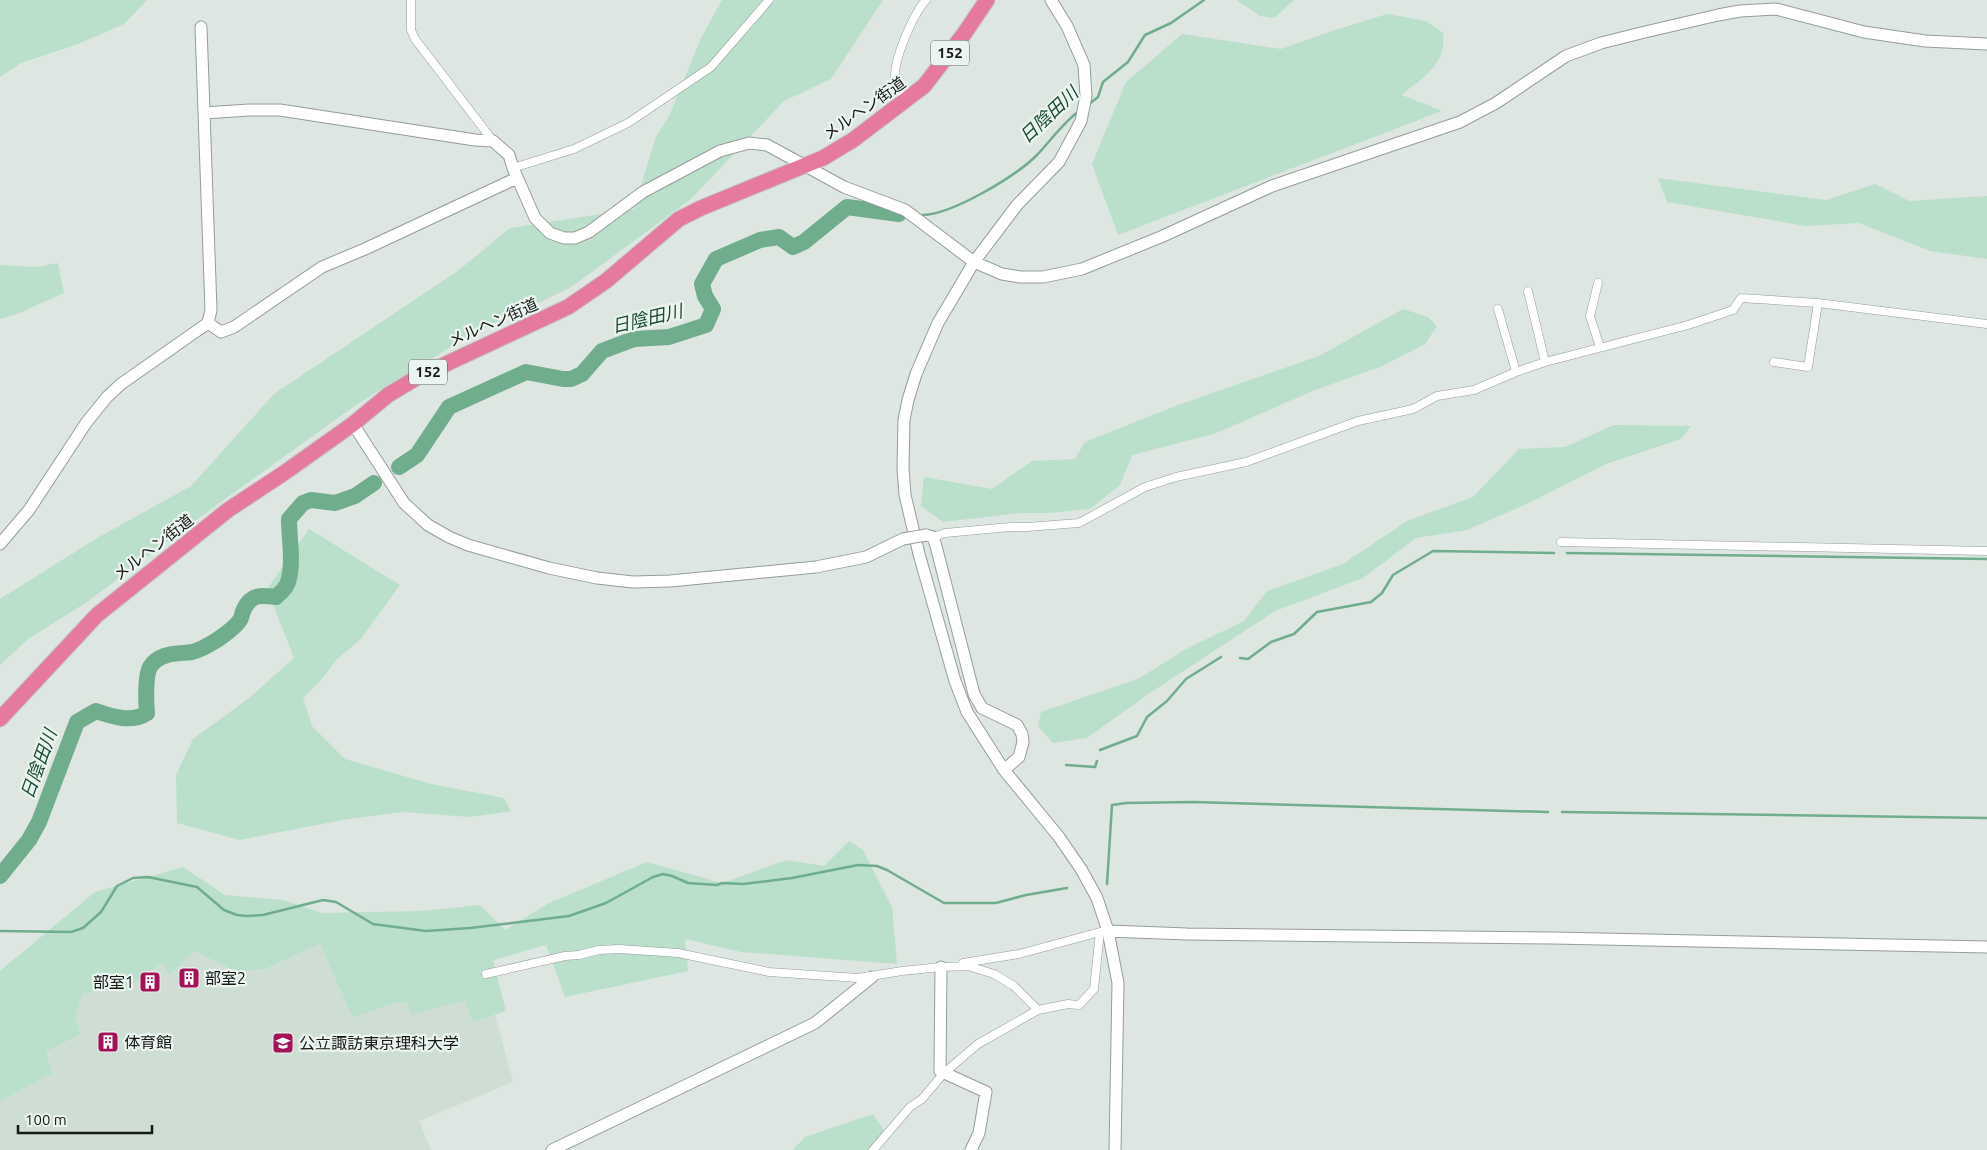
<svg xmlns="http://www.w3.org/2000/svg" width="1987" height="1150" font-family="Ubuntu,'Noto Sans JP',sans-serif">
	<style>
		.built { fill: #ceded5 }
		.green { fill: #badfca }
		.lines { fill: none; stroke-linecap: round; stroke-linejoin: round }
		.stream { stroke: #6fad8d; stroke-width: 2.5 }
		.river { stroke: #6fad8d; stroke-width: 16 }
		.street-casing { stroke: #959d99; stroke-width: 9 }
		.secondary-casing { stroke: #959d99; stroke-width: 13 }
		.highway-casing { stroke: #c2c3c3; stroke-width: 17 }
		.street { stroke: #fff; stroke-width: 8 }
		.secondary { stroke: #fff; stroke-width: 11 }
		.highway { stroke: #e67a9e; stroke-width: 15 }
		.secondary-bridge-casing { stroke: #959d99; stroke-width: 13; stroke-linecap: butt }
		.secondary-bridge { stroke: #fff; stroke-width: 11 }
		.labels { text-anchor: middle; stroke-width: 4.5; stroke-linejoin: round; paint-order: stroke }
		.shield { fill: #ebf4ef; stroke: #565b58; stroke-width: 1 }
		.shield-label { font-size: 15px; font-weight: bold; fill: #161917 }
		.street-label { font-size: 16px; fill: #161917; stroke: #ebf4ef }
		.poi-label { font-size: 16px; fill: #161917; stroke: #ebf4ef; text-anchor: start }
		.water-label { font-size: 18px; font-style: italic; fill: #1a4b35; stroke: #ebf4ef }
	</style>
	<rect width="100%" height="100%" fill="#dee6e1"/>
	<path class="built" d="M320,944l33,74 41,-15 11,-1 5,7 1,6 54,-16 7,23 23,-8 18,68 -94,39 12,29h-431v-49l53,-28 -7,-21 35,-18 -6,-17 8,-23 21,-5 18,3 41,-29 7,12 24,-24 42,20 28,-2z"/>
	<path class="green" d="M0,0h147l-23,24 -46,20 -57,19 -21,14z
		M722,0h161l-52,79 -47,22 -93,98 -121,89 -93,43 -118,72 -141,101 -131,98 -59,37 -28,26v-66l99,-62 92,-51 83,-92 185,-124 51,-42 124,-19 21,-70 15,-25 31,-76z
		M1237,0h57l-20,18 -14,-2z
		M1387,14l39,7 17,12c4,32 -20,44 -41,62l40,16 -324,124 -26,-71 34,-82 56,-48 99,15 48,-17z
		M1658,178l168,22 49,-16 34,17 78,-5v63l-57,-8 -71,-28 -53,3 -139,-24z
		M58,263l6,30 -47,21 -17,5v-54l36,2z
		M1403,309l25,8 9,9 -12,18 -45,23 -65,23 -101,44 -82,21 -12,30 -30,24 -42,4h-27l-78,9 -22,-16 3,-29 68,12 40,-28 43,-2 10,-17 93,-37 141,-49z
		M1614,425l77,1 -10,13 -75,25 -75,38 -64,28 -51,8 -53,40 -88,33 -122,80 -66,47 -34,5 -15,-17 3,-14 99,-34 44,-28 60,-29 23,-30 76,-27 64,-43 66,-24 46,-48 46,-2z
		M309,529l91,56 -39,54 -25,21 -13,18 -20,20 9,28 33,33 86,25 73,14 7,13 -41,6 -67,-5 -55,7 -109,21 -62,-17 -1,-48 17,-36 56,-41 45,-40 -27,-69z
		M849,841l14,9 29,57 5,57 -156,-12 -56,-13 3,32 -123,26 -19,-52 -53,15 13,51 -34,11 -7,-22 -54,15 -1,-6 -5,-7 -11,1 -41,15 -33,-74 -56,25 -28,2 -42,-20 -24,24 -8,-12 -40,29 -18,-3 -21,5 -8,23 6,17 -35,18 7,21 -53,28v-130l95,-79 88,-25 42,28 58,5 39,13 99,-2 59,-6 25,25 44,-27 98,-41 75,21 64,-23 38,6z
		M873,1114l14,21 -13,15h-81l12,-13z"/>
	<g class="lines">
		<path class="stream" d="M1088,105l10,-8 5,-15 25,-20 17,-27 26,-12 33,-23
			M923,215c30,-1 93,-39 114,-60 14,-15 26,-32 42,-44
			M1567,553l420,6
			M1240,658l8,1 23,-17 23,-8 23,-22 54,-10 11,-9 11,-18 40,-24 121,2
			M1100,750l37,-14 10,-19 20,-16 19,-22 35,-22
			M1066,765l29,2 2,-6
			M1562,812l425,6
			M1107,884l5,-79 14,-2 67,-1 355,10
			M0,931l71,1 12,-4 18,-16 16,-26 16,-8 15,-1 49,10 27,23 13,5 9,1 17,-1 60,-15 13,2 37,22 53,7 44,-3 99,-12 37,-13 47,-26 10,-3 9,2 16,7 29,2 5,-2 21,1 49,-6 66,-13 19,1 10,4 57,33h52l30,-8 41,-7"/>
		<path class="river" d="M399,467l18,-12 32,-48 77,-35 37,7h8l11,-5 20,-23 32,-12 35,-2 37,-12 7,-16 -8,-13 -3,-12 14,-25 44,-19 19,-3 14,10 11,-5 43,-35 52,7
			M0,876l29,-36 10,-18 38,-100 19,-11c17,6 36,12 51,2 -1,-11 -2,-37 3,-46 9,-15 28,-13 42,-15 9,-2 17,-7 25,-12 7,-5 18,-12 23,-20 2,-3 2,-7 4,-11 7,-15 17,-14 32,-12 4,-4 10,-8 12,-15 6,-19 1,-43 1,-63l14,-16 8,-3 24,3 20,-7 19,-13"/>
		<g class="street-casing">
			<path id="street" d="M411,0v30l4,9 78,102
				M906,100c-3,-5 -8,-11 -10,-17 -6,-18 18,-70 30,-83
				M513,168l61,-19 54,-26 83,-56 58,-67
				M1598,283l-8,33 10,31
				M1528,291l17,71
				M1498,309l18,63
				M1774,362l34,5 10,-64
				M933,537l12,-4 65,-6h17l52,-4 66,-36 31,-10 70,-15 112,-41 55,-12 24,-13 37,-6 42,-18 29,-10 143,-37 45,-15 8,-12 77,5 169,21
				M1561,542l426,9
				M963,963l56,-9 81,-22
				M486,974l79,-18 14,-1 20,-5 20,-1 59,4 91,19 89,6 44,-7 39,-4 27,-1 26,8 20,12 24,24
				M873,1150l37,-43 12,-8 22,-26 34,-29 60,-34 30,-6 11,1 15,-16 6,-57 8,-1"/>
		</g>
		<g class="secondary-casing">
			<path id="secondary" d="M1051,0l16,26 17,39 2,31 -5,25 -22,41 -42,43 -43,57 -36,61 -22,51 -8,26 -4,20 -1,48 2,27 14,59 36,127 12,31 37,58 55,67 22,32 16,29 11,33 10,52 -3,167
				M204,113l45,-3h31l195,30 18,1 16,14 4,13 22,50 15,15 14,5h11l14,-6 54,-40 77,-41 29,-8 18,2 77,42 61,23 69,52 28,12 18,3h23l39,-8 81,-33 109,-50 188,-64 36,-19 70,-47 35,-13 44,-11 73,-17 22,-4 36,-2 88,23 61,9 62,3
				M208,323l13,9 13,-5 88,-60 43,-18 152,-71
				M353,424l51,79 24,22 21,12 19,8 81,23 48,10 36,4 37,-1 146,-14 50,-10 37,-18
				M926,535l7,2 3,9 38,148 8,14 35,17 5,9 1,8 -4,15 -15,13
				M0,544l29,-34 57,-87 21,-26 14,-13 87,-61 3,-13 -10,-283
				M1108,931l79,3 366,4 434,9
				M941,967l-1,104 46,21 -7,41 -8,17
				M552,1150l263,-127 57,-46"/>
		</g>
		<g class="highway-casing">
			<path id="highway" d="M0,719l97,-104 131,-105 56,-37 69,-49 35,-29 30,-18 150,-70 38,-26 73,-62 22,-11 122,-50 30,-18 71,-54 40,-52 23,-34"/>
		</g>
		<use href="#street" class="street"/>
		<use href="#secondary" class="secondary"/>
		<use href="#highway" class="highway"/>
		<g class="secondary-bridge-casing">
			<path id="secondary-bridge" d="M903,539l23,-4"/>
		</g>
		<use href="#secondary-bridge" class="secondary-bridge"/>
	</g>
	<defs>
		<g id="building-square" transform="scale(1.125)"><rect x="-9" y="-9" width="18" height="18" rx="4" fill="#a31257" stroke="#ebf4ef"/><path d="M-4-6H4V6H1V3H-1V6H-4ZM-2.5-4.3h1.7v1.8h-1.7ZM.8-4.3h1.7v1.8H.8ZM-2.5-1h1.7V.8h-1.7ZM.8-1h1.7V.8H.8Z" fill="#fff"/></g>
		<g id="university-square" transform="scale(1.125)"><rect x="-9" y="-9" width="18" height="18" rx="4" fill="#a31257" stroke="#ebf4ef"/><path d="M0-5L7-2L0 1L-7-2ZM-4 1L0 2.5L4 1V4Q0 6-4 4Z" fill="#fff"/></g>
	</defs>
	<g fill-rule="evenodd">
		<use href="#building-square" x="189" y="978"/>
		<use href="#building-square" x="150" y="982"/>
		<use href="#building-square" x="108" y="1042"/>
		<use href="#university-square" x="283" y="1043"/>
	</g>
	<g class="labels">
		<g class="shield">
			<rect x="931" y="40.5" width="38" height="25" rx="4"/>
			<rect x="409" y="359.5" width="38" height="25" rx="4"/>
		</g>
		<g class="shield-label">
			<text x="950" y="58">152</text>
			<text x="428" y="377">152</text>
		</g>
		<g class="street-label">
			<text transform="translate(864 108) rotate(-35)" y="6">メルヘン街道</text>
			<text transform="translate(493 322) rotate(-24)" y="6">メルヘン街道</text>
			<text transform="translate(153 547) rotate(-38)" y="6">メルヘン街道</text>
		</g>
		<g class="poi-label">
			<text x="205" y="984">部室2</text>
			<text x="134" y="988" text-anchor="end">部室1</text>
			<text x="124" y="1048">体育館</text>
			<text x="299" y="1049">公立諏訪東京理科大学</text>
		</g>
		<g class="water-label">
			<text transform="translate(1049 115) rotate(-43)" y="6">日陰田川</text>
			<text transform="translate(647 319) rotate(-13)" y="6">日陰田川</text>
			<text transform="translate(39 764) rotate(-70)" y="6">日陰田川</text>
		</g>
	</g>
	<path d="M18 1125v8h134v-8" fill="none" stroke="#161917" stroke-width="2.5"/>
	<text x="25" y="1125" font-size="15" fill="#161917" stroke="#ebf4ef" stroke-width="4" paint-order="stroke">100 m</text>
</svg>
